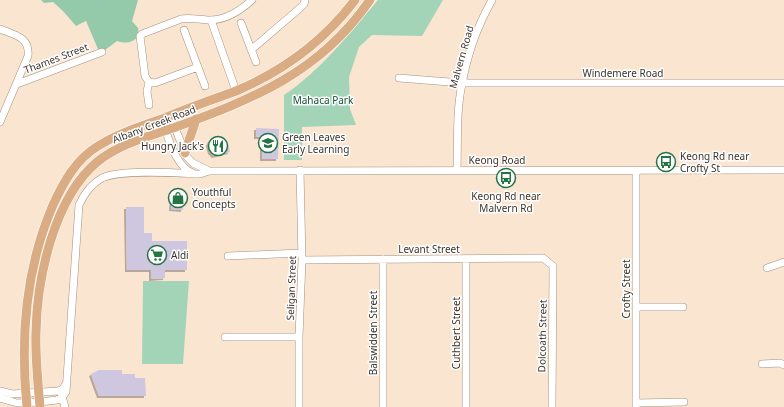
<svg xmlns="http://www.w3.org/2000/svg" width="784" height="407" font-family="'Noto Sans',sans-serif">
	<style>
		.green { fill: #a4d4b7 }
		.forest { fill: #94caaa }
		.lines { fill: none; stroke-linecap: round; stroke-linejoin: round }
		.stream { stroke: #95b8e3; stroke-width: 2 }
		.building { fill: #cfc6df; filter: url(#shadow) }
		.minor-casing { stroke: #a4917e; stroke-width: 8 }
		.major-casing { stroke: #fff; stroke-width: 10 }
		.minor { stroke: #fff; stroke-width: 7 }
		.major { stroke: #d9ac83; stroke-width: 9 }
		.labels { text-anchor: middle; stroke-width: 3; stroke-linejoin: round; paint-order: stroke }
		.street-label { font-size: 10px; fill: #3b332b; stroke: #fff }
		.park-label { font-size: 10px; fill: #115234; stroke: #fff }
		.poi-label { font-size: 10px; fill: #3b332b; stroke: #fff; text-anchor: start }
	</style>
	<defs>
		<filter id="shadow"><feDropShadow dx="-2" dy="2" stdDeviation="0" flood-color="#0004"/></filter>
	</defs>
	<rect width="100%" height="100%" fill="#fae5d1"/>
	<path class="green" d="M378,0h65l-21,36 -50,-1 -13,12 -10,30 1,32 6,16 -54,2v33h-18v-65c37,-25 65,-61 94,-95z
		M143,281h46l-6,83h-41z"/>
	<path class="forest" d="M41,0h97l-6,21 6,7 1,8c-7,7 -13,8 -22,5l-12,9 -7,-1 -12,-28 -10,5 -13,-15 -10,-9 -9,1z"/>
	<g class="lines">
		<path class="stream" d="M98,0h1"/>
	</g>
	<path class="building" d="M256,128l23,1 -1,30h-16v-22h-6z
		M224,137l1,5h3l2,10 -16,4 -4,-4 -2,-8 2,-4z
		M172,195l9,1v4h3l-1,10 -12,-1z
		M126,207h18v26h8v8h35v29h-22v8l-14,1v-9h-24z
		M99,370h23v4h13v4h10l1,18h-47l-8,-22z"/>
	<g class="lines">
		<g class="minor-casing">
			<path id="minor" d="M211,20l25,71
				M241,23l15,39
				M0,29c15,6 30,8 28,27l-28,66
				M184,30l21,56
				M251,50l49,-42 4,-4 1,-4
				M198,67l-43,16 -6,-1 -4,-6 -5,-40 2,-2 39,-15c10,-2 19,1 29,1 16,0 31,-10 42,-20
				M399,78l63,5h322
				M17,84l85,-32
				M149,105l-2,-14 2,-9
				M170,116l17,41 6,6 16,8
				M161,119c7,16 14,48 32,54
				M457,170c1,-29 -1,-58 5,-86 5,-28 16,-59 30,-84
				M228,256l74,-3
				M383,259v148
				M302,260l241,-2 10,8 -1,141
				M767,268l17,-6
				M636,307h47
				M225,337h74
				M762,364l18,-1 4,2
				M0,391l12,3 46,-3 4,-1 4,-6
				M61,393l4,14
				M0,398l17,5 23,-1 17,-2 5,-3 4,-5 13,-187c5,-11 12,-21 23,-27 19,-9 76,-5 98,-4l9,-3 575,-1
				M636,403l48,-1
				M299,407v-70l3,-77 -2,-90
				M466,407v-148
				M636,407v-237"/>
		</g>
		<g class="major-casing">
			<path id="major" d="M185,153c3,-12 8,-22 11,-34
				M27,407c-7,-69 -2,-137 26,-202 10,-22 23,-46 45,-59 21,-13 44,-20 67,-28 23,-10 47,-18 71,-27 47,-20 88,-50 119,-91
				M40,407c-2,-25 -5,-50 -4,-75 1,-54 18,-134 61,-170 22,-18 50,-25 76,-34 80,-29 147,-55 197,-128"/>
		</g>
		<use href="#minor" class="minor"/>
		<use href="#major" class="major"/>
	</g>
	<defs>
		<g id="school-ring" transform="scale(1)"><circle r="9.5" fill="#fff" stroke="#257444" stroke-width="1.5"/><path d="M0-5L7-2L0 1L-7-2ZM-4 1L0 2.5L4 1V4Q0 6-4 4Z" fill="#257444"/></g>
		<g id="restaurant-ring" transform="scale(1)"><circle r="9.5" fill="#fff" stroke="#257444" stroke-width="1.5"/><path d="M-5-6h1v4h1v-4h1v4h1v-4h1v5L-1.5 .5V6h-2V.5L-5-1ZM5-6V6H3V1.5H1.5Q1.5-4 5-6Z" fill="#257444"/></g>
		<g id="bus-ring" transform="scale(1)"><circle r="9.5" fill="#fff" stroke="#257444" stroke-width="1.5"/><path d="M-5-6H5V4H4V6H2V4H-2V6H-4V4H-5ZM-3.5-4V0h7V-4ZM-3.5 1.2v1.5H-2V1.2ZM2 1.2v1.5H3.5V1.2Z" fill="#257444"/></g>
		<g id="shop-ring" transform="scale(1)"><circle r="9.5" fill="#fff" stroke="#257444" stroke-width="1.5"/><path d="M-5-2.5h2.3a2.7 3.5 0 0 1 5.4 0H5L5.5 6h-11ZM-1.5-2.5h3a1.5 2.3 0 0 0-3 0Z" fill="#257444"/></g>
		<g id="supermarket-ring" transform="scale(1)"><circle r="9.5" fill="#fff" stroke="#257444" stroke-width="1.5"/><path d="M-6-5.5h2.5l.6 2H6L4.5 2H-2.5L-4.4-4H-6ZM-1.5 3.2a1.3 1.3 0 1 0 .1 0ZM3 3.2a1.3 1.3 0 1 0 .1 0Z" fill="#257444"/></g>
	</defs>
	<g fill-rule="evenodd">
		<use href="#school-ring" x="268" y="143"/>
		<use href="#restaurant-ring" x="218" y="146"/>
		<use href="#bus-ring" x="666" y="162"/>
		<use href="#bus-ring" x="506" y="178"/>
		<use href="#shop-ring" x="178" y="198"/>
		<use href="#supermarket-ring" x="157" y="255"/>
	</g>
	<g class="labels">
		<g class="street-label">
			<text transform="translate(461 57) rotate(-74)" y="4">Malvern Road</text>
			<text transform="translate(56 58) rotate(-21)" y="4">Thames Street</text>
			<text x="623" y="77">Windemere Road</text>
			<text transform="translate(154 124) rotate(-21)" y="4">Albany Creek Road</text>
			<text x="497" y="164">Keong Road</text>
			<text x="429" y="253">Levant Street</text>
			<text transform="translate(291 288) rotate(-88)" y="4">Seligan Street</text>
			<text transform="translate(626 289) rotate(-90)" y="4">Crofty Street</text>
			<text transform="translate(373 333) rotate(-90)" y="4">Balswidden Street</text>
			<text transform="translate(456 333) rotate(-90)" y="4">Cuthbert Street</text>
			<text transform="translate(542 336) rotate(-89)" y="4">Dolcoath Street</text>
		</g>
		<g class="park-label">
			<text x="323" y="104">Mahaca Park</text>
		</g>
		<g class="poi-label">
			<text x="282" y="141">Green Leaves<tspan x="282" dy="12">Early Learning</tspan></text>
			<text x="204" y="150" text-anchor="end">Hungry Jack's</text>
			<text x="680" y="160">Keong Rd near<tspan x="680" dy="12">Crofty St</tspan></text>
			<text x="192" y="196">Youthful<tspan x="192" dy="12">Concepts</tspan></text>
			<text x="506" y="200" text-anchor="middle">Keong Rd near<tspan x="506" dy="12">Malvern Rd</tspan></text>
			<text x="171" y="259">Aldi</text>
		</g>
	</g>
</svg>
